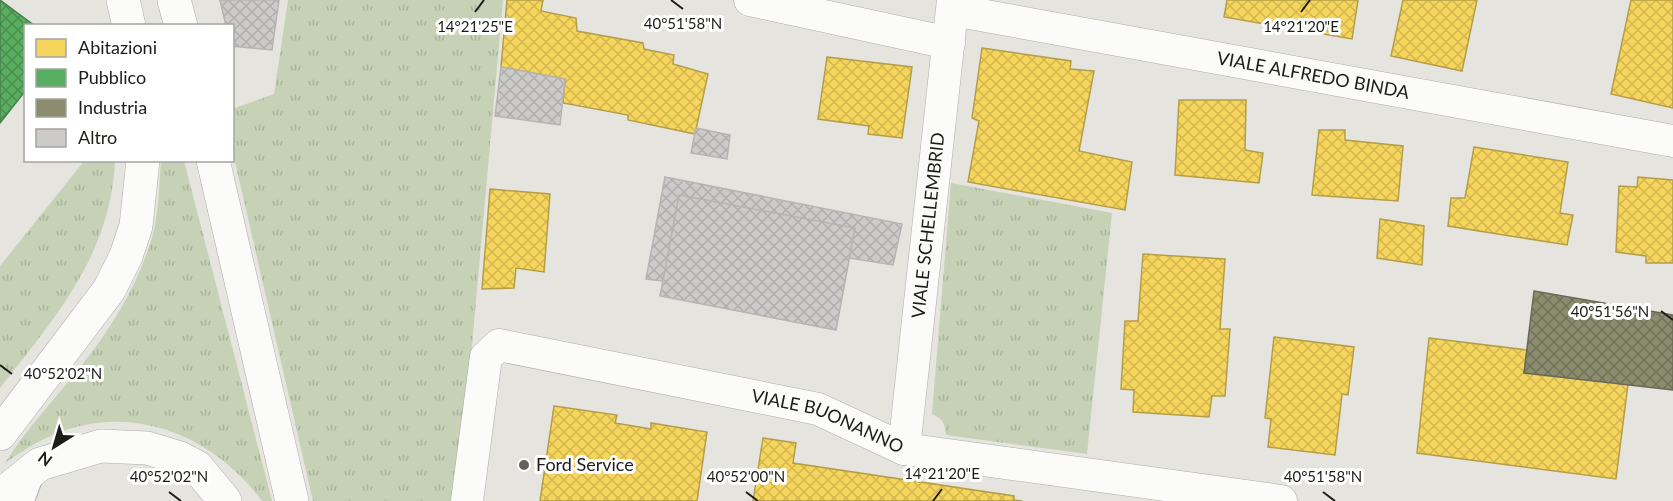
<svg xmlns="http://www.w3.org/2000/svg" width="1673" height="501" font-family="Lato,sans-serif">
	<style>
		.grass { fill: url(#grass-tufts) }
		.homes { fill: url(#homes-cross-hatch); stroke: #b59e48; stroke-width: 1.5 }
		.public { fill: url(#public-cross-hatch); stroke: #47824b; stroke-width: 1.5 }
		.industry { fill: url(#industry-cross-hatch); stroke: #6a6a54; stroke-width: 1.5 }
		.building { fill: url(#building-cross-hatch); stroke: #b6b4b2; stroke-width: 1.5 }
		.lines { fill: none; stroke-linecap: round; stroke-linejoin: round }
		.lane-casing { stroke: #aeada9; stroke-width: 18 }
		.street-casing { stroke: #aeada9; stroke-width: 33 }
		.secondary-casing { stroke: #aeada9; stroke-width: 34 }
		.lane { stroke: #fbfbfa; stroke-width: 16 }
		.street { stroke: #fbfbfa; stroke-width: 32 }
		.secondary { stroke: #fbfbfa; stroke-width: 33 }
		.ticks { fill: none; stroke: #1c1c18; stroke-width: 2 }
		.poi-dot { fill: #62625e; stroke: #fff; stroke-width: 2 }
		.labels { text-anchor: middle; stroke-width: 6; stroke-linejoin: round; paint-order: stroke }
		.street-label { font-size: 18px; fill: #1c1c18; stroke: #fff }
		.poi-label { font-size: 18px; fill: #1c1c18; stroke: #fff; text-anchor: start }
		.ticks-label { font-size: 15px; text-anchor: middle; fill: #1c1c18; stroke: #fff; stroke-width: 6; stroke-linejoin: round; paint-order: stroke }
	</style>
	<defs>
		<pattern id="grass-tufts" width="24" height="20" patternUnits="userSpaceOnUse" patternTransform="scale(1.5)"><rect width="24" height="20" fill="#c6d1b5"/><path d="M3 7l-1-3M5 7V3M7 7l1-3M15 17l-1-3M17 17v-4M19 17l1-3" fill="none" stroke="#aab39b"/></pattern>
		<pattern id="homes-cross-hatch" width="8" height="8" patternUnits="userSpaceOnUse" patternTransform="scale(1.5)"><rect width="8" height="8" fill="#f6d55c"/><path d="M0 0l8 8M0 8l8-8" fill="none" stroke="#d2b64f"/></pattern>
		<pattern id="public-cross-hatch" width="8" height="8" patternUnits="userSpaceOnUse" patternTransform="scale(1.5)"><rect width="8" height="8" fill="#5aae61"/><path d="M0 0l8 8M0 8l8-8" fill="none" stroke="#4a8d4f"/></pattern>
		<pattern id="industry-cross-hatch" width="8" height="8" patternUnits="userSpaceOnUse" patternTransform="scale(1.5)"><rect width="8" height="8" fill="#8c8c6e"/><path d="M0 0l8 8M0 8l8-8" fill="none" stroke="#727259"/></pattern>
		<pattern id="building-cross-hatch" width="8" height="8" patternUnits="userSpaceOnUse" patternTransform="scale(1.5)"><rect width="8" height="8" fill="#cdcbca"/><path d="M0 0l8 8M0 8l8-8" fill="none" stroke="#afaead"/></pattern>
	</defs>
	<rect width="100%" height="100%" fill="#e5e4df"/>
	<path class="grass" d="M288,0h215l-45,501h-145l-80,-348 -1,-44 42,-15z
		M85,160l30,1c-4,93 -60,157 -115,227v-122z
		M161,161h23l88,340h-10c-48,-65 -130,-100 -209,-66 -17,7 -32,17 -48,28 22,-35 51,-65 77,-98 30,-38 56,-80 70,-127 7,-25 7,-52 9,-77z
		M951,183l161,30 -25,241 -141,-19c-1,-12 -3,-16 -14,-21z"/>
	<path class="homes" d="M507,0h36l-2,11 35,7 1,13 66,12 1,6 30,6 -1,9 35,10 -13,60 -67,-14v-5l-65,-12 2,-24 -64,-12z
		M1227,0h131l-6,39 -128,-22z
		M1403,0h74l-15,71 -71,-15z
		M1631,0h42v108l-62,-14z
		M982,48l89,13 -1,8 24,2 -15,80 53,11 -7,48 -157,-28 11,-61 -7,-3z
		M827,57l85,10 -10,71 -34,-4 1,-8 -51,-7z
		M1179,100h67l-1,50 18,3 -4,30 -84,-8z
		M1319,130h26v10l58,6 -5,55 -86,-6z
		M1474,147l94,15 -8,51 13,2 -6,30 -119,-19 3,-28h14z
		M1638,177l35,3v83h-27v-7l-30,-4 3,-66 18,1z
		M490,189l60,5 -6,78 -28,-4 -2,20 -32,1z
		M1380,219l44,7 -2,39 -45,-7z
		M1143,254l82,5 -5,70h10l-5,67h-13l-3,21 -76,-5 1,-22 -13,-1 4,-68h13z
		M1274,337l80,10 -6,48 -6,-1 -7,61 -67,-8 3,-28 -6,-1z
		M1429,338l98,12 -3,23 104,11 -12,95 -199,-26z
		M554,406l63,9 -2,8 36,6v-6l56,9 -10,69h-157z
		M763,438l33,5 -3,20 221,33v4l8,1h-269z"/>
	<path class="public" d="M0,0l35,26h-9v64l-26,33z"/>
	<path class="industry" d="M1534,291l139,24v75l-149,-17z"/>
	<path class="building" d="M220,0h59l-7,50 -40,-4v-20h-6z
		M501,67l64,12 -5,46 -65,-9z
		M696,128l34,7 -3,24 -36,-6z
		M665,177l237,47 -9,41 -44,-7 6,-30 -176,-33 -16,86 -17,-2z
		M679,195l176,33 -19,102 -176,-34z"/>
	<g class="lines">
		<g class="lane-casing">
			<path id="lane" d="M26,501l10,-27"/>
		</g>
		<g class="street-casing">
			<g id="street">
				<path d="M750,0l199,43"/>
				<path id="s1" d="M953,10l720,131"/>
				<path id="s2" d="M904,449l49,-449"/>
				<path id="s3" d="M467,501l19,-144 13,-12 319,64 86,40 377,52"/>
			</g>
		</g>
		<g class="secondary-casing">
			<path id="secondary" d="M123,0l6,26
				M174,0l7,26
				M213,160l79,341
				M0,434l109,-144 17,-34 10,-30 7,-66
				M0,496l40,-32 61,-18 46,2 33,10 17,9 28,34"/>
		</g>
		<use href="#lane" class="lane"/>
		<use href="#street" class="street"/>
		<use href="#secondary" class="secondary"/>
	</g>
	<path class="ticks" d="M671,0l12,9M475,12l9,-12M1301,12l9,-12M1661,311l12,9M0,365l12,9M169,492l12,9M746,492l12,9M1323,492l12,9M933,501l9,-12"/>
	<circle class="poi-dot" cx="524" cy="465" r="6"/>
	<g class="labels">
		<g class="street-label">
			<text dy="6" stroke="none"><textPath href="#s1" startOffset="366">VIALE ALFREDO BINDA</textPath></text>
			<text dy="6" stroke="none"><textPath href="#s2" startOffset="225">VIALE SCHELLEMBRID</textPath></text>
			<text dy="6" stroke="none"><textPath href="#s3" startOffset="501">VIALE BUONANNO</textPath></text>
		</g>
		<g class="poi-label">
			<text x="536" y="471">Ford Service</text>
		</g>
	</g>
	<g class="ticks-label">
		<text x="683" y="29">40°51'58"N</text>
		<text x="475" y="32">14°21'25"E</text>
		<text x="1301" y="32">14°21'20"E</text>
		<text x="1610" y="317">40°51'56"N</text>
		<text x="63" y="379">40°52'02"N</text>
		<text x="942" y="479">14°21'20"E</text>
		<text x="169" y="482">40°52'02"N</text>
		<text x="746" y="482">40°52'00"N</text>
		<text x="1323" y="482">40°51'58"N</text>
	</g>
	<rect x="24" y="24" width="210" height="138" fill="#ffffff" stroke="#a4a4a3" stroke-width="1.5"/>
	<rect x="36" y="39" width="30" height="18" fill="#f6d55c" stroke="#a4a4a3" stroke-width="1.5"/>
	<text x="78" y="54" font-size="18" fill="#1c1c18">Abitazioni</text>
	<rect x="36" y="69" width="30" height="18" fill="#5aae61" stroke="#a4a4a3" stroke-width="1.5"/>
	<text x="78" y="84" font-size="18" fill="#1c1c18">Pubblico</text>
	<rect x="36" y="99" width="30" height="18" fill="#8c8c6e" stroke="#a4a4a3" stroke-width="1.5"/>
	<text x="78" y="114" font-size="18" fill="#1c1c18">Industria</text>
	<rect x="36" y="129" width="30" height="18" fill="#cdcbca" stroke="#a4a4a3" stroke-width="1.5"/>
	<text x="78" y="144" font-size="18" fill="#1c1c18">Altro</text>
	<g transform="translate(54 447) rotate(217)" stroke="#ffffff" stroke-width="4.5" paint-order="stroke">
	<path d="M0-4.5L10 22L0 15L-10 22Z" fill="#1c1c18"/>
	<text y="-9" font-size="16" font-weight="bold" text-anchor="middle" fill="#1c1c18">N</text>
	</g>
</svg>
